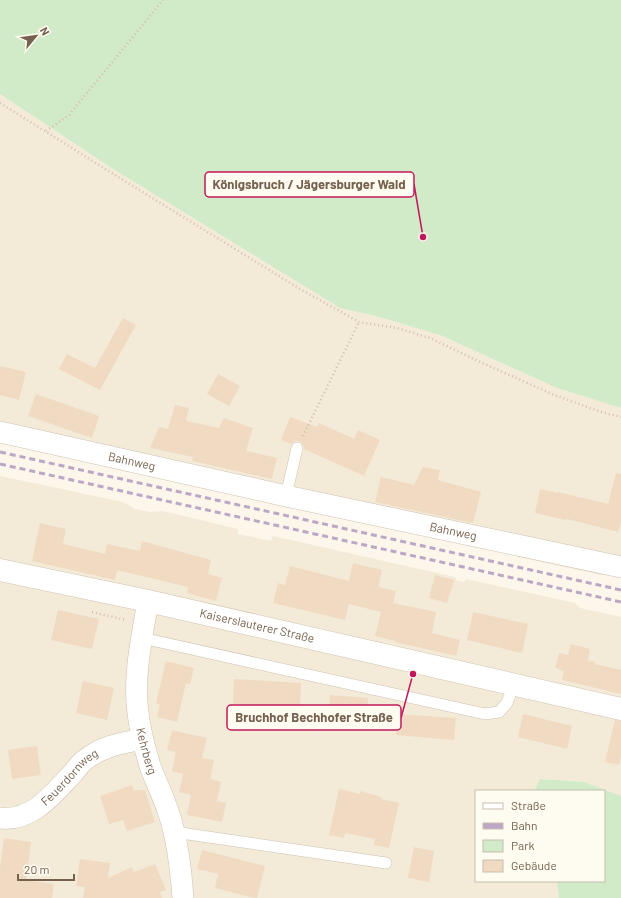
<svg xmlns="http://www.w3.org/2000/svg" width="621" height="898" font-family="Barlow,sans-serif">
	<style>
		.residential { fill: #f3ead8 }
		.green { fill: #d1eac8 }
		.building { fill: #f0dbc2 }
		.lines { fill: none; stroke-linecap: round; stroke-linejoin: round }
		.lane-casing { stroke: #cec1b0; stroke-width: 12 }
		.street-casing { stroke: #cec1b0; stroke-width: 22 }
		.secondary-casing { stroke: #d1c2ad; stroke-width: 23 }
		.path { stroke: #d6bea5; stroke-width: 2.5; stroke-dasharray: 1 3; stroke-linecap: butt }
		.lane { stroke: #fff; stroke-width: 11 }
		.street { stroke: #fff; stroke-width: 21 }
		.secondary { stroke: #fff; stroke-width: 22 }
		.rail { stroke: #bca7c6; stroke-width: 3; stroke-dasharray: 6 4; stroke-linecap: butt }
		.labels { text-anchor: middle; stroke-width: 3; stroke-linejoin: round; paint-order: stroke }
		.street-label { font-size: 12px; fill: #76614e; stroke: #fefbf0 }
		.leader { fill: none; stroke: #c2185b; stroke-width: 1.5 }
		.callout-dot { fill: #c2185b; stroke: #fefbf0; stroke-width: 1.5 }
		.callout { fill: #fefbf0; stroke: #c2185b; stroke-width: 1.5 }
		.callout-label { font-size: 13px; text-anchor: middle; font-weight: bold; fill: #76614e }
	</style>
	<rect width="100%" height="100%" fill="#fcf7ea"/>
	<path class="residential" d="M0,94l110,73 230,141 36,8 64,19 117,53 64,20v169l-13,-3 -7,1 -83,-18 -6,-4 -55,-12 -6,1 -451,-100z
		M0,476l123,26 12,7 15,3 13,-1 75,18v5l33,7 2,-5 182,41 2,4 7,1 2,-3 109,24 5,5 41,9v179l-37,-14 -44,-3 -6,12h-58v90h81l2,17h-559z"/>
	<path class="green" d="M0,0h621v408l-64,-20 -117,-53 -64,-19 -36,-8 -230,-141 -110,-73z
		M540,779l44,3 37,14v102h-62l-2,-17h47v-90h-70z"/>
	<path class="building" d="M123,318l13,7 -36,65 -41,-21 8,-15 28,14z
		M0,366l26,6 -7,28 -19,-5z
		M218,374l22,12 -11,20 -22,-12z
		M36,394l63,22 -7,22 -64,-22z
		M175,405l14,3 -3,13 33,7 5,-10 29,10 -7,23 31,7 -5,21 -80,-18 1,-4 -43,-9 9,-21 9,2z
		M290,417l27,10 2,-4 35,16 4,-9 22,10 -16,36 -60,-27v-3l-2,-3 -3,-2h-4l-4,3 -10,-4z
		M423,467l17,3 -2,10 43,12 -8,31 -98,-21 6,-25 33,8z
		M616,473l5,1v48l-3,10 -51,-13 -1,1 -31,-7 5,-24 18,4v-1l50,12z
		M40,523l26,6 -3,15 42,10 2,-10 33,7 2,-10 69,19 -3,14 14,4 -6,23 -29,-8 1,-6 -71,-17 -2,10 -83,-19z
		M353,563l29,7 -4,17 18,4 -3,12 43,9 -4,21 28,7 -4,16 -61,-14v-1l-20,-5 6,-24 -32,-8 -4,16 -72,-17 5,-20 7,2 5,-19 59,15z
		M435,575l19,5 -7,23 -18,-5z
		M58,610l41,9 -7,30 -41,-9z
		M473,612l55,12 -6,29 -55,-13z
		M571,644l19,5 -2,12 7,1v2l26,6v24l-59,-14 2,-9 -9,-3 4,-15 9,2z
		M166,661l28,7 -4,16 -4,-1 -9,39 -20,-5 3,-12 -4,-2z
		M234,679l67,4 -1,25 -67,-4z
		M83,681l31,7 -7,32 -31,-7z
		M330,695l38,3 -1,22 -21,-2v4l-18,-2z
		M300,711l16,2 -2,18 -16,-2z
		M397,714l59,4 -2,22 -58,-5z
		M523,714l49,12 -5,23 -49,-12z
		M615,720l6,1v35l-2,9 -14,-3z
		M172,730l35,8 -5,20 12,2 -4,19 11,3 -4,19 9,2 -4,19 -35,-7 4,-20 -12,-3 4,-18 -11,-3 4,-19 -9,-2z
		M37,746l4,29 -29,4 -4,-29z
		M132,785l2,6 4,-1h7l10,32 -28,9 -4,-11 -14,4 -9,-28z
		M339,789l21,5v-3l21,6v2l18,4 -10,45 -15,-3 1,-6 -30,-6 -1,5 -15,-3z
		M4,838l27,4 -5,38 28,4 -2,14h-52v-30z
		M414,847l20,4 -5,31 -21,-4z
		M202,850l63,16 -8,32h-3l-39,-10 3,-14 -21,-5z
		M80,859l30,4 -2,15 24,-11 2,5 21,-8 11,26 -6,2 2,6h-79l2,-11 -9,-1z"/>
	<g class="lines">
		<g class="lane-casing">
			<path id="lane" d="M286,496l11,-48
				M142,638l343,76 14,-2 8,-9 7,-19
				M174,832l212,31"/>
		</g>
		<g class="street-casing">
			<g id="street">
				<path id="s1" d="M0,432l286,64 335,71"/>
				<path id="s2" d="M148,601c-6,36 -15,75 -10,112 2,18 7,36 12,53 6,16 14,32 19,48 9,27 12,56 14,84"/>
				<path id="s3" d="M0,818c32,4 53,-24 73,-45 4,-4 7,-10 12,-13 17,-14 37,-17 57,-21"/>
			</g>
		</g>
		<g class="secondary-casing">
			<g id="secondary">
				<path id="s4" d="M0,570l148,31 473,108"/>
			</g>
		</g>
		<path class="path" d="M0,103l102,64 198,122 59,33 38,6 33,10 48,23 74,33 49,18 20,5
			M46,131l23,-16 94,-115
			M303,436l56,-114
			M92,612l34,8"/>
		<use href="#lane" class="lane"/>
		<use href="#street" class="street"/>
		<use href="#secondary" class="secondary"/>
		<path class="rail" d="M0,452l621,138
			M0,464l621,138"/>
	</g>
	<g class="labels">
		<g class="street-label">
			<text dy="4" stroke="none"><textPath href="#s1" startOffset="135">Bahnweg</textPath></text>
			<text dy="4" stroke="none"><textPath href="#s1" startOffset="464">Bahnweg</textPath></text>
			<text dy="4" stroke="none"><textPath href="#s4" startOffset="263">Kaiserslauterer Straße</textPath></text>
			<text dy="4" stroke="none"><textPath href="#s2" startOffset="152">Kehrberg</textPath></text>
			<text dy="4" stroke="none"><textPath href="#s3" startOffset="84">Feuerdornweg</textPath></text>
		</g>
	</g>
	<path class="leader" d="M423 237L414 184M413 674L401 718"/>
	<g class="callout-dot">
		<circle cx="423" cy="237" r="4"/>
		<circle cx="413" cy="674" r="4"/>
	</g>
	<g class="callout">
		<rect x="205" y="172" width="209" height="25" rx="4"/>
		<rect x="227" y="705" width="174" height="25" rx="4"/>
	</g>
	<g class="callout-label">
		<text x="309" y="189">Königsbruch / Jägersburger Wald</text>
		<text x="314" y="722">Bruchhof Bechhofer Straße</text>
	</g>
	<rect x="475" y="790" width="130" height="92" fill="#fefbf0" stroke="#c8bdaf"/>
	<rect x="483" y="803" width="20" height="6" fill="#ffffff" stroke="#c8bdaf"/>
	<text x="511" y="810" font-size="12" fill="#76614e">Straße</text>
	<rect x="483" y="823" width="20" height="6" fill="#bca7c6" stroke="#c8bdaf"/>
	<text x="511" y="830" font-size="12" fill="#76614e">Bahn</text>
	<rect x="483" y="840" width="20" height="12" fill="#d1eac8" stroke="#c8bdaf"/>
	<text x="511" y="850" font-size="12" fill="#76614e">Park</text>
	<rect x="483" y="860" width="20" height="12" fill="#f0dbc2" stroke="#c8bdaf"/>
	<text x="511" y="870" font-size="12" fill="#76614e">Gebäude</text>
	<g transform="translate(36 36) rotate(61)" stroke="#fefbf0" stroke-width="3" paint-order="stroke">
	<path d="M0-3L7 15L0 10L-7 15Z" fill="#76614e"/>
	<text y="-6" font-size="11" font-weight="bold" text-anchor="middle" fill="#76614e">N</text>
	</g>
	<path d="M18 874v6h56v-6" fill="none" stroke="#76614e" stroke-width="2"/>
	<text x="24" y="874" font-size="12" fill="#76614e" stroke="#fefbf0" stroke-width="3" paint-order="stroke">20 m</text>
</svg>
